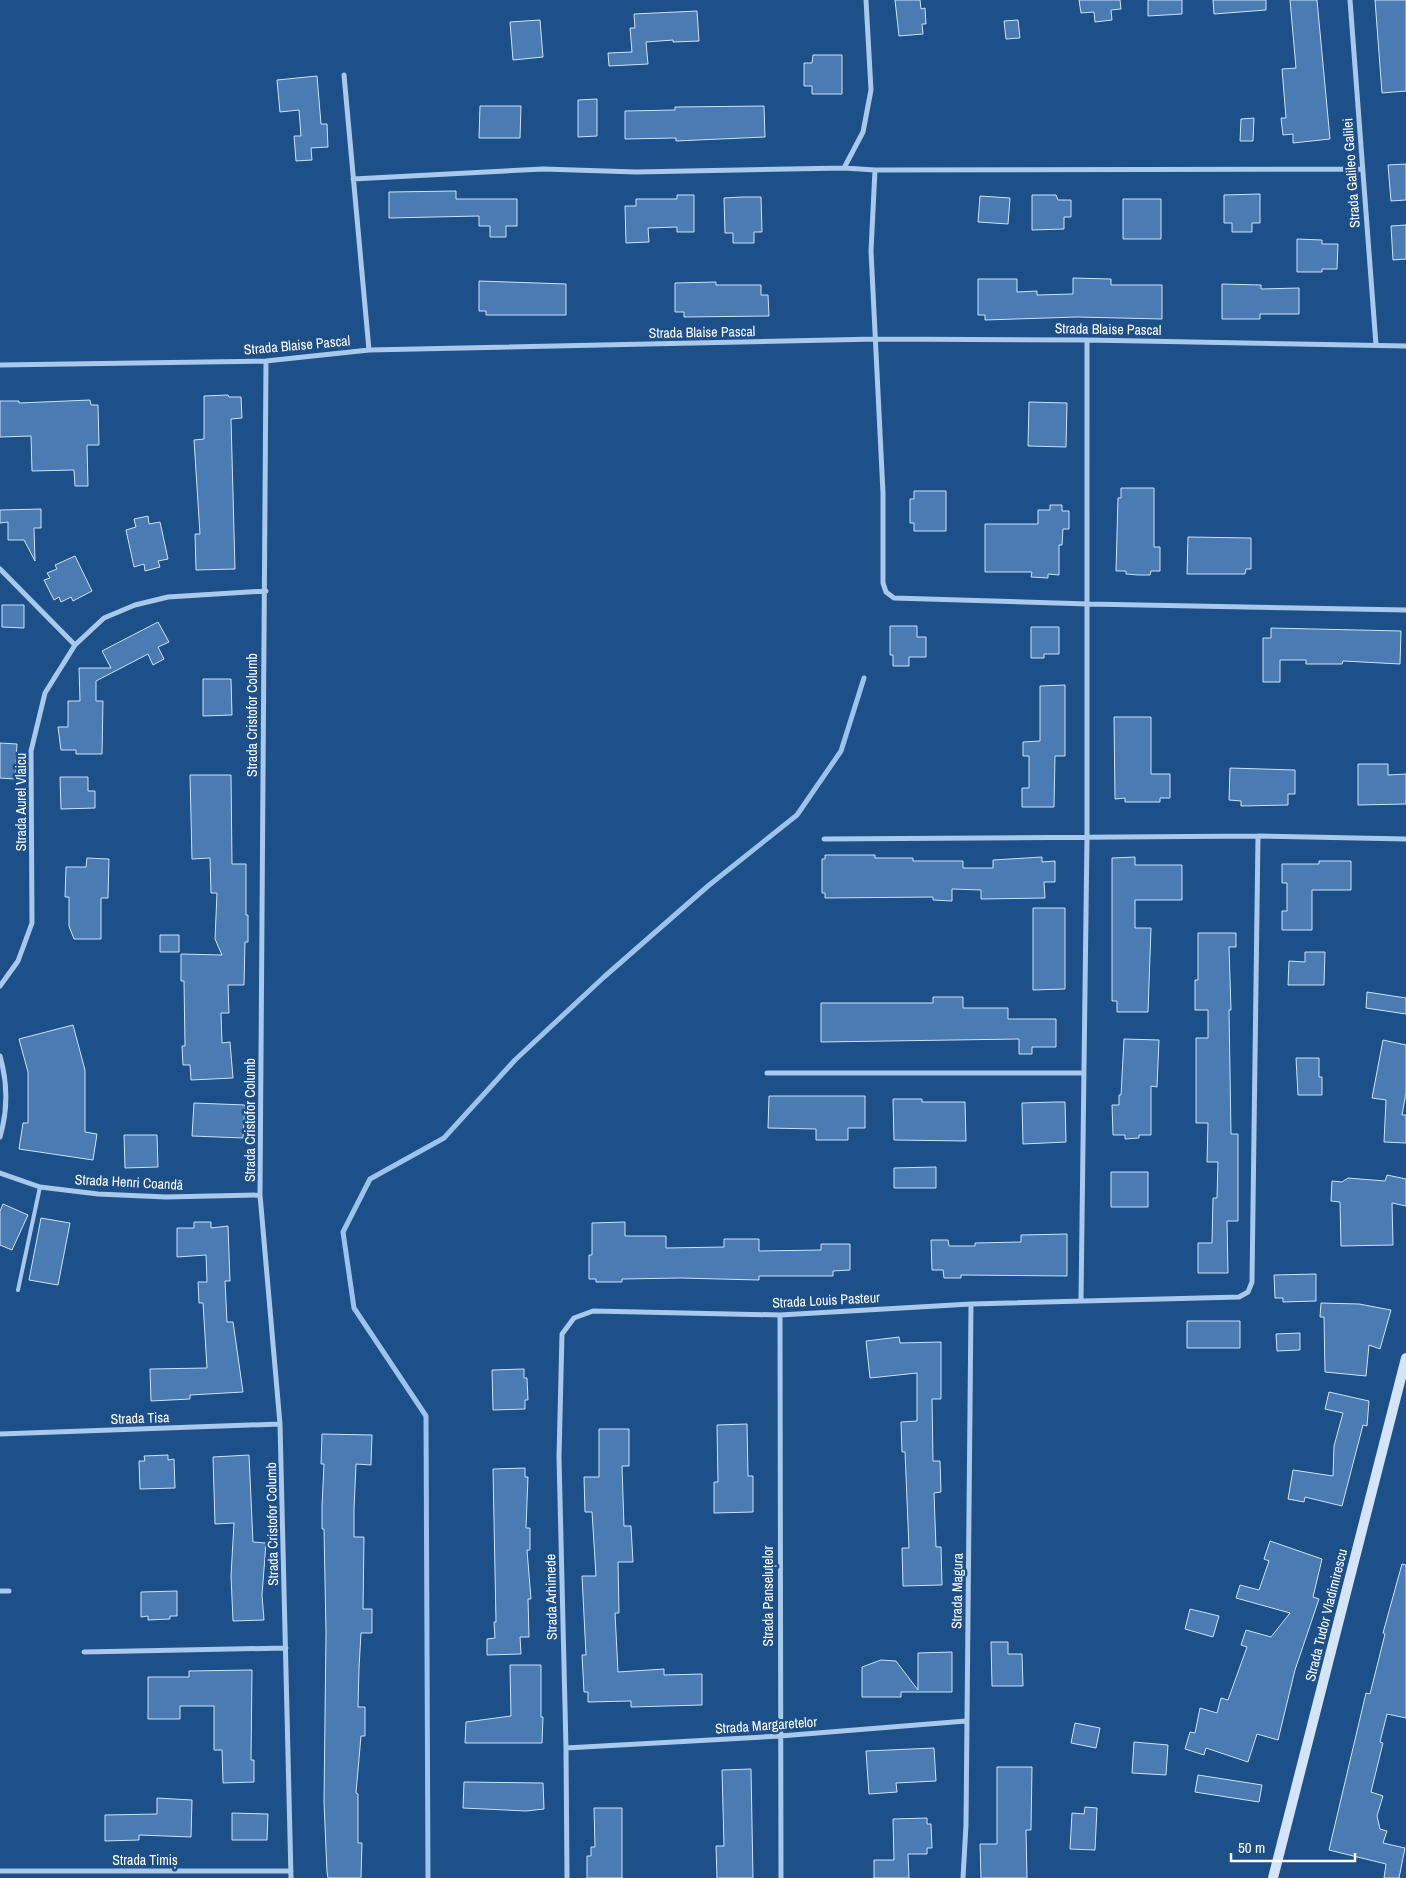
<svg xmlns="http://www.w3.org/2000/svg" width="1406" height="1878" font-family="'Archivo Narrow',sans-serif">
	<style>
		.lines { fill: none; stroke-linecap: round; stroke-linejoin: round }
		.stream { stroke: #9bc3ed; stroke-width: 5 }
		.building { fill: #4a7bb3; stroke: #cde2f9 }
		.lane { stroke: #a8c8ec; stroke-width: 4 }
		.street { stroke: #a8c8ec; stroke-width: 5 }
		.secondary { stroke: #d4e4f9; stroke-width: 10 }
		.labels { text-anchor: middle; stroke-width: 5; stroke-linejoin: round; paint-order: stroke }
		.street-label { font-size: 14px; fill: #fff; stroke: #1d4f89 }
	</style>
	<rect width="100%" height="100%" fill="#1d4f89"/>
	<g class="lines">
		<path class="stream" d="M428,1878l-2,-462 -72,-108 -11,-76 27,-53 74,-41 71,-78 89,-83 104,-91 89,-71 44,-64 23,-73"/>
	</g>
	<path class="building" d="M895,0h25l1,9 4,-1 1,16h-4l1,10 -24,2z
		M1079,0h41l1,9 -10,1 1,10 -17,2 -1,-10 -13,1z
		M1148,0h34v14l-34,2z
		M1213,0h53v10l-52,4z
		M1290,0h27l13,139 -37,4v-9l-10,1 -2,-17h5l-4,-49 14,-1z
		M1375,0h31v91l-24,2z
		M697,11l2,30 -26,1v-2l-27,2 2,22 -39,2 -1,-13 24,-1 -2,-24h5l-1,-14z
		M540,20l3,37 -30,3 -3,-38z
		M1018,20l2,18 -14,1 -2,-18z
		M813,55h29v39h-30v-8h-8v-23h8z
		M317,76l4,48h6l1,23 -17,1 1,12 -16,1 -2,-25h7l-2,-26 -19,2 -3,-32z
		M597,99v37l-19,1v-37z
		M480,106h41l-1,32h-41z
		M764,106l1,31 -89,4v-3l-51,1v-28l50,-1v-3z
		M1254,118l-1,23h-13l1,-22z
		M1406,164v36l-15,1 -3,-36z
		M456,191v8h61v27h-11v11h-16v-11h-11v-10l-90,2v-26z
		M1260,194v29h-8v9h-20v-9h-8v-28z
		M677,195h17v37h-17v-5l-29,1 1,14 -23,1 -1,-37h11v-7h41z
		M1032,195h24l2,5h13v17h-7v12l-32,1z
		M980,196l30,2 -2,26 -30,-2z
		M742,197h19l1,35h-8v11h-21v-10h-8l-1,-35z
		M1123,199h38v40h-38z
		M1406,225v34l-13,1 -2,-34z
		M1297,239l25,1v4h16l-1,25h-15v3h-25z
		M1073,278l38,1v6h51v34l-85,-2 -92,3v-5h-7v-36h39v13l20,-1v4l36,-1z
		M479,281l87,3v31h-80v-4h-7z
		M716,282v3h45v10h7l1,21 -85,1v-5h-9v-29z
		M1222,284l39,1v4l38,-1v26h-39v5h-38z
		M228,395l1,2h12l1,21 -11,1 4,150 -39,1 -1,-36h5l-6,-94 10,-1v-43z
		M90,400l1,5h7l1,40h-12l1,41h-13l-1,-16 -42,1 -1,-35 -31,1v-36h19v2z
		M1029,402l38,1 -1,44 -38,-1z
		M1121,488h33v59h6v24h-9l-1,4h-12l-12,-1v-3h-10l2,-73h3z
		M914,491h32v40h-32v-8h-4v-24h4z
		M1050,505h12v6h7v18h-6l-1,16h-3v30l-11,-1v4l-17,-1 1,-5h-47v-48h53v-14h12z
		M41,509v19h-7l1,33 -11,-21h-16v-18l-8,1v-13z
		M148,516l1,8 11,-2 8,37 -10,2 2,6 -15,4 -1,-7 -10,3 -8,-37 10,-3 -2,-8z
		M1188,537l63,1v31h-5l-1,5h-58z
		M75,556l17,35 -19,10 -2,-4 -10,5 -2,-5 -5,3 -10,-20 6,-2 -3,-5 10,-4 -2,-4z
		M2,605h22v23l-22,-1z
		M158,622l11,20 -11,5 6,12 -11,6 -5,-11 -52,27v20h7l-1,53h-26v-4h-15l-3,-23h10v-26h12l-1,-33h32l-9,-17z
		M890,626h27v11h9v20h-17v9h-16v-11h-3z
		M1031,627h28v27h-15v4h-13z
		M1271,628l130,3 -1,33 -57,-3 -1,3h-36v-4h-26v22h-17v-44h8z
		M203,679h28l1,36 -29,1z
		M1065,685v71h-10l-1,51h-32v-19h7v-32h-6v-14l17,-1v-55z
		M1114,717h37v57h19v24h-10v4h-35v-4l-10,1z
		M0,743l17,1 -2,35 -15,-1z
		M1358,764h30v11l18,-1v30l-48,1z
		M1230,768l65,2v24h-7v11l-47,1v-5l-12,-1z
		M190,775h41l1,89h14v51h2v27h-3l-1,43h-16l1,28h-8l1,30 8,-1 3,36 -42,2 -1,-15h-7l-1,-19h3l-1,-65h-3v-27l41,1 -7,-16 2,-46h-6l-1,-35 -18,1z
		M60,777h28v14h7v17l-34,1z
		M825,855h50v3h38v3h50v7h30v-8l49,-3v5l13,-1v21h-11l1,16 -64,1v-9l-29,-1v12l-19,-1v-3l-108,1v-5h-3v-34h3z
		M1135,857v8h47v35h-47v28h16l-3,84h-31v-11h-5v-143z
		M87,858l22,1 -1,39h-7v41h-27l-5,-13v-29h-4l1,-30h20z
		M1319,861h32v29h-39v40h-30v-19h5v-28h-5v-19h37z
		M1033,908h32v81l-32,1z
		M1198,933h38v14h-7l2,63h-2l2,124h7v87h-11l1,52h-30v-30h14l1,-45h4l1,-36h-11l1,-39h-12v-85h12v-28h-13v-30h3z
		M160,935h19v17h-19z
		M1305,952h20l-1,33h-36l1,-24 16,1z
		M1367,992l39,6v16l-40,-6z
		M933,997h30v11h45v11h48v28h-24v7h-13v-15l-198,3v-39h112z
		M73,1025l12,45v62l12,2 -4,26 -74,-11 4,-26h5v-51l-9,-33z
		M1124,1039l35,1 -2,47 -6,-1v49h-12v3l-14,1v-4h-12l-1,-30h7v-10h2z
		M1383,1040l23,5v48l-4,22h4v28l-22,-1 2,-42 -14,-2z
		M1296,1058h23v19h3v18h-24z
		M769,1096h96v32h-17v12h-32v-11l-48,-1z
		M893,1099h29v3h43l1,39 -72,-1z
		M1056,1102h9l1,40 -43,2 -1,-41z
		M194,1103l51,2 -2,33 -51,-2z
		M124,1135h33l1,32 -33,1z
		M936,1167v21h-42v-20z
		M1111,1172h37v35h-37z
		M1387,1175l19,4v27l-14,-3 1,42 -52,1 -1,-44 -9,-1 1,-20 10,1 6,-4 37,3z
		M3,1204l25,11 -16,35 -12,-5v-34z
		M41,1218l29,5 -12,62 -29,-5z
		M194,1222h17v6l17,-2 2,55h-5l2,41h6l10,70 -53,3v4l-39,2 -1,-32 57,-1 -4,-65h-4l-1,-21h9l-1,-27 -29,2v-29h17z
		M625,1222v14h41v12l58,-1v-8h35v12l62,-1v-6h29v26l-17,1v5h-74v4l-79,-2 -58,1v3h-26v-3h-7v-24h3v-32z
		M1067,1234v42l-106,-1v3h-17l-1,-8h-11l-1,-30h17l1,6h26v-3l46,-1v-7z
		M1316,1274v27l-33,1v-4h-8l-1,-23z
		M1321,1303l38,1 32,6 -11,39 -11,-4 -3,31 -41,-4 -1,-55h-4z
		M1187,1321h53v27h-53z
		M1300,1333v17l-23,1 -1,-17z
		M899,1337l1,6 41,-1v57h-9l1,62h7l1,31 -7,1 2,54h5l1,38 -39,1 -1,-38h7l-4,-96h-3l-1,-30 16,-1v-48l-47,5 -4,-37z
		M524,1369v9h3l1,22h-3v9l-32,1 -1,-40z
		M1329,1392l40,9 -2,25 -4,-1 -21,81 -37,-9 -1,5 -16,-3 5,-29 40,6 1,-30 9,-33 -18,-4z
		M747,1424l1,52h5v36l-39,1v-31h4l-1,-57z
		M599,1429h30v37h-7l2,60h7l2,36h-15l1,51h-4l3,59 46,-3v6l38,-1v31l-71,2v-6l-43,1v-10h-4l-2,-37h4l-4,-79h14l-4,-64h-7l-1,-35h15z
		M322,1434l50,1 -1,30 -15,-1 -2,45v28h10l-1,72h9v24h-11l-2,35 -1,39h7v29h-4l-5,57 2,1v49h4l-1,35h-33l-1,-6 -3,-70 2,-169 -2,-104h-2v-23l2,-42h-3z
		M168,1455v5l6,-1 1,29 -35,1 -1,-28h6l-1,-5z
		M249,1455l4,87 13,1 -4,52 2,25 -31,1 -2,-45 3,-53 -19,1 -2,-67z
		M525,1468v9h3l-2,51h4v22h-3l4,49h-3l1,38h-9l1,17 -34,1v-16l8,-1 -1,-16h2l-3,-153z
		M1270,1541l52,18 -9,38 6,2 -24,71 -17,70 -21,-6 -9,28 -42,-14 -2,7 -19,-6 5,-17 5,1 5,-25 17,5 4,-15 7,2 19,-53 -6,-2 5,-15 25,7 19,-24 -54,-15 4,-13 19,5 10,-29 -5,-2z
		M1402,1564l4,1v153l-19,-4 -7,28 3,1 -12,49 12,4 -6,20 3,13 7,2 -4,12 22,5 -6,30h-15l2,-14 -57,-14 37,-157 4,1 15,-60 -2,-1z
		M177,1591v25h-7v3l-22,1v-4l-7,1v-25z
		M1190,1609l29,7 -6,21 -28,-8z
		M991,1642h17v12h14l1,32h-31z
		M952,1652v40h-51v5h-39v-30l19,-7 15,1 22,29v-37z
		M510,1665h31v52h2l-1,26h-77l1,-21 45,-6z
		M252,1670l-1,90h3v22l-31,1 -1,-33h-8v-44h-34v13h-32v-42h41v-6z
		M1075,1723l25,5 -4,20 -25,-5z
		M1134,1742l34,3 -2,30 -34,-2z
		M934,1748l2,33 -40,2 1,9 -28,2 -3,-43z
		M997,1767h35l-1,63h-5l1,48h-46l-1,-34h17z
		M751,1769l2,109h-36l-1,-32h8l-2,-76z
		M1198,1775l64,10 -3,17 -64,-10z
		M464,1782l79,1 1,26 -18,2 -63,-3z
		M157,1798l35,2 -1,37 -52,-2v5l-34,1v-26l52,-1z
		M1085,1807l12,1 -2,42 -25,-1 2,-36 12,1z
		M594,1808h28v70h-35v-22h4v-9h4z
		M232,1813l36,1 -1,26h-35z
		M927,1818v6h4l1,24h-5v6h-19l1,24h-35v-18h20l-1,-41z"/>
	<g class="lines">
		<path class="lane" d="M18,1290l22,-103"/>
		<path class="street" d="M1350,0l26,345
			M344,75l25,275
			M844,168l19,-36 8,-42 -5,-90
			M875,170l-4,81 12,242v90l3,9 8,6 194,6 318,6
			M353,179l190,-10 93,3 208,-4 31,2 486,-1
			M266,361l-6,834 20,229 11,454
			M0,365l266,-4 103,-11 508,-11 210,1 319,6
			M0,569l75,76
			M824,839l434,-3 148,3
			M0,986l18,-25 14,-38 -1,-172 14,-58 30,-48 29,-27 31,-13 33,-8 98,-6
			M0,1056c8,28 8,54 0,81
			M767,1073h316
			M0,1173l40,14 58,7 68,3 94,-2
			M1081,1300l6,-463v-497
			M780,1315l1,563
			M0,1434l280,-10
			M0,1591h9
			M84,1652l202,-4
			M566,1748l214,-12 186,-15
			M0,1871h291
			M567,1878l-1,-130 -7,-291 3,-123 12,-16 19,-7 187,4 191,-11 268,-7 9,-5 4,-10 6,-446
			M963,1878l3,-53 5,-521"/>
		<path class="secondary" d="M1273,1878l133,-520"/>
	</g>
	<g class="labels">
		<g class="street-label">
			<text transform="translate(1351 173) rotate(-94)" y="5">Strada Galileo Galilei</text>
			<text transform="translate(1108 329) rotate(1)" y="5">Strada Blaise Pascal</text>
			<text transform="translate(702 332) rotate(-1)" y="5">Strada Blaise Pascal</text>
			<text transform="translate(297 345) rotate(-5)" y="5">Strada Blaise Pascal</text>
			<text transform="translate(252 715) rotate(-90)" y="5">Strada Cristofor Columb</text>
			<text transform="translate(21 802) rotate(-90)" y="5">Strada Aurel Vlaicu</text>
			<text transform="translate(250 1120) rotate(-90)" y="5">Strada Cristofor Columb</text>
			<text transform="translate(129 1182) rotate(3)" y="5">Strada Henri Coandă</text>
			<text transform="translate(826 1300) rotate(-3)" y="5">Strada Louis Pasteur</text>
			<text transform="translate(140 1418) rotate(-2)" y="5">Strada Tisa</text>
			<text transform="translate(272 1524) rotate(-91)" y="5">Strada Cristofor Columb</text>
			<text transform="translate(957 1591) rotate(-89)" y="5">Strada Magura</text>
			<text transform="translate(768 1596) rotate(-90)" y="5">Strada Panseluțelor</text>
			<text transform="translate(551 1597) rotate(-91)" y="5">Strada Arhimede</text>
			<text transform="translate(1326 1615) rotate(-76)" y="5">Strada Tudor Vladimirescu</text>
			<text transform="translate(766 1725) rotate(-4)" y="5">Strada Margaretelor</text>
			<text x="145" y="1865">Strada Timiș</text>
		</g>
	</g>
	<path d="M1231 1853v8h124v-8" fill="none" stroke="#ffffff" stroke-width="2.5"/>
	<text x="1238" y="1853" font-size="15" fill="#ffffff" stroke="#1d4f89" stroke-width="4" paint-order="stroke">50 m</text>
</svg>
